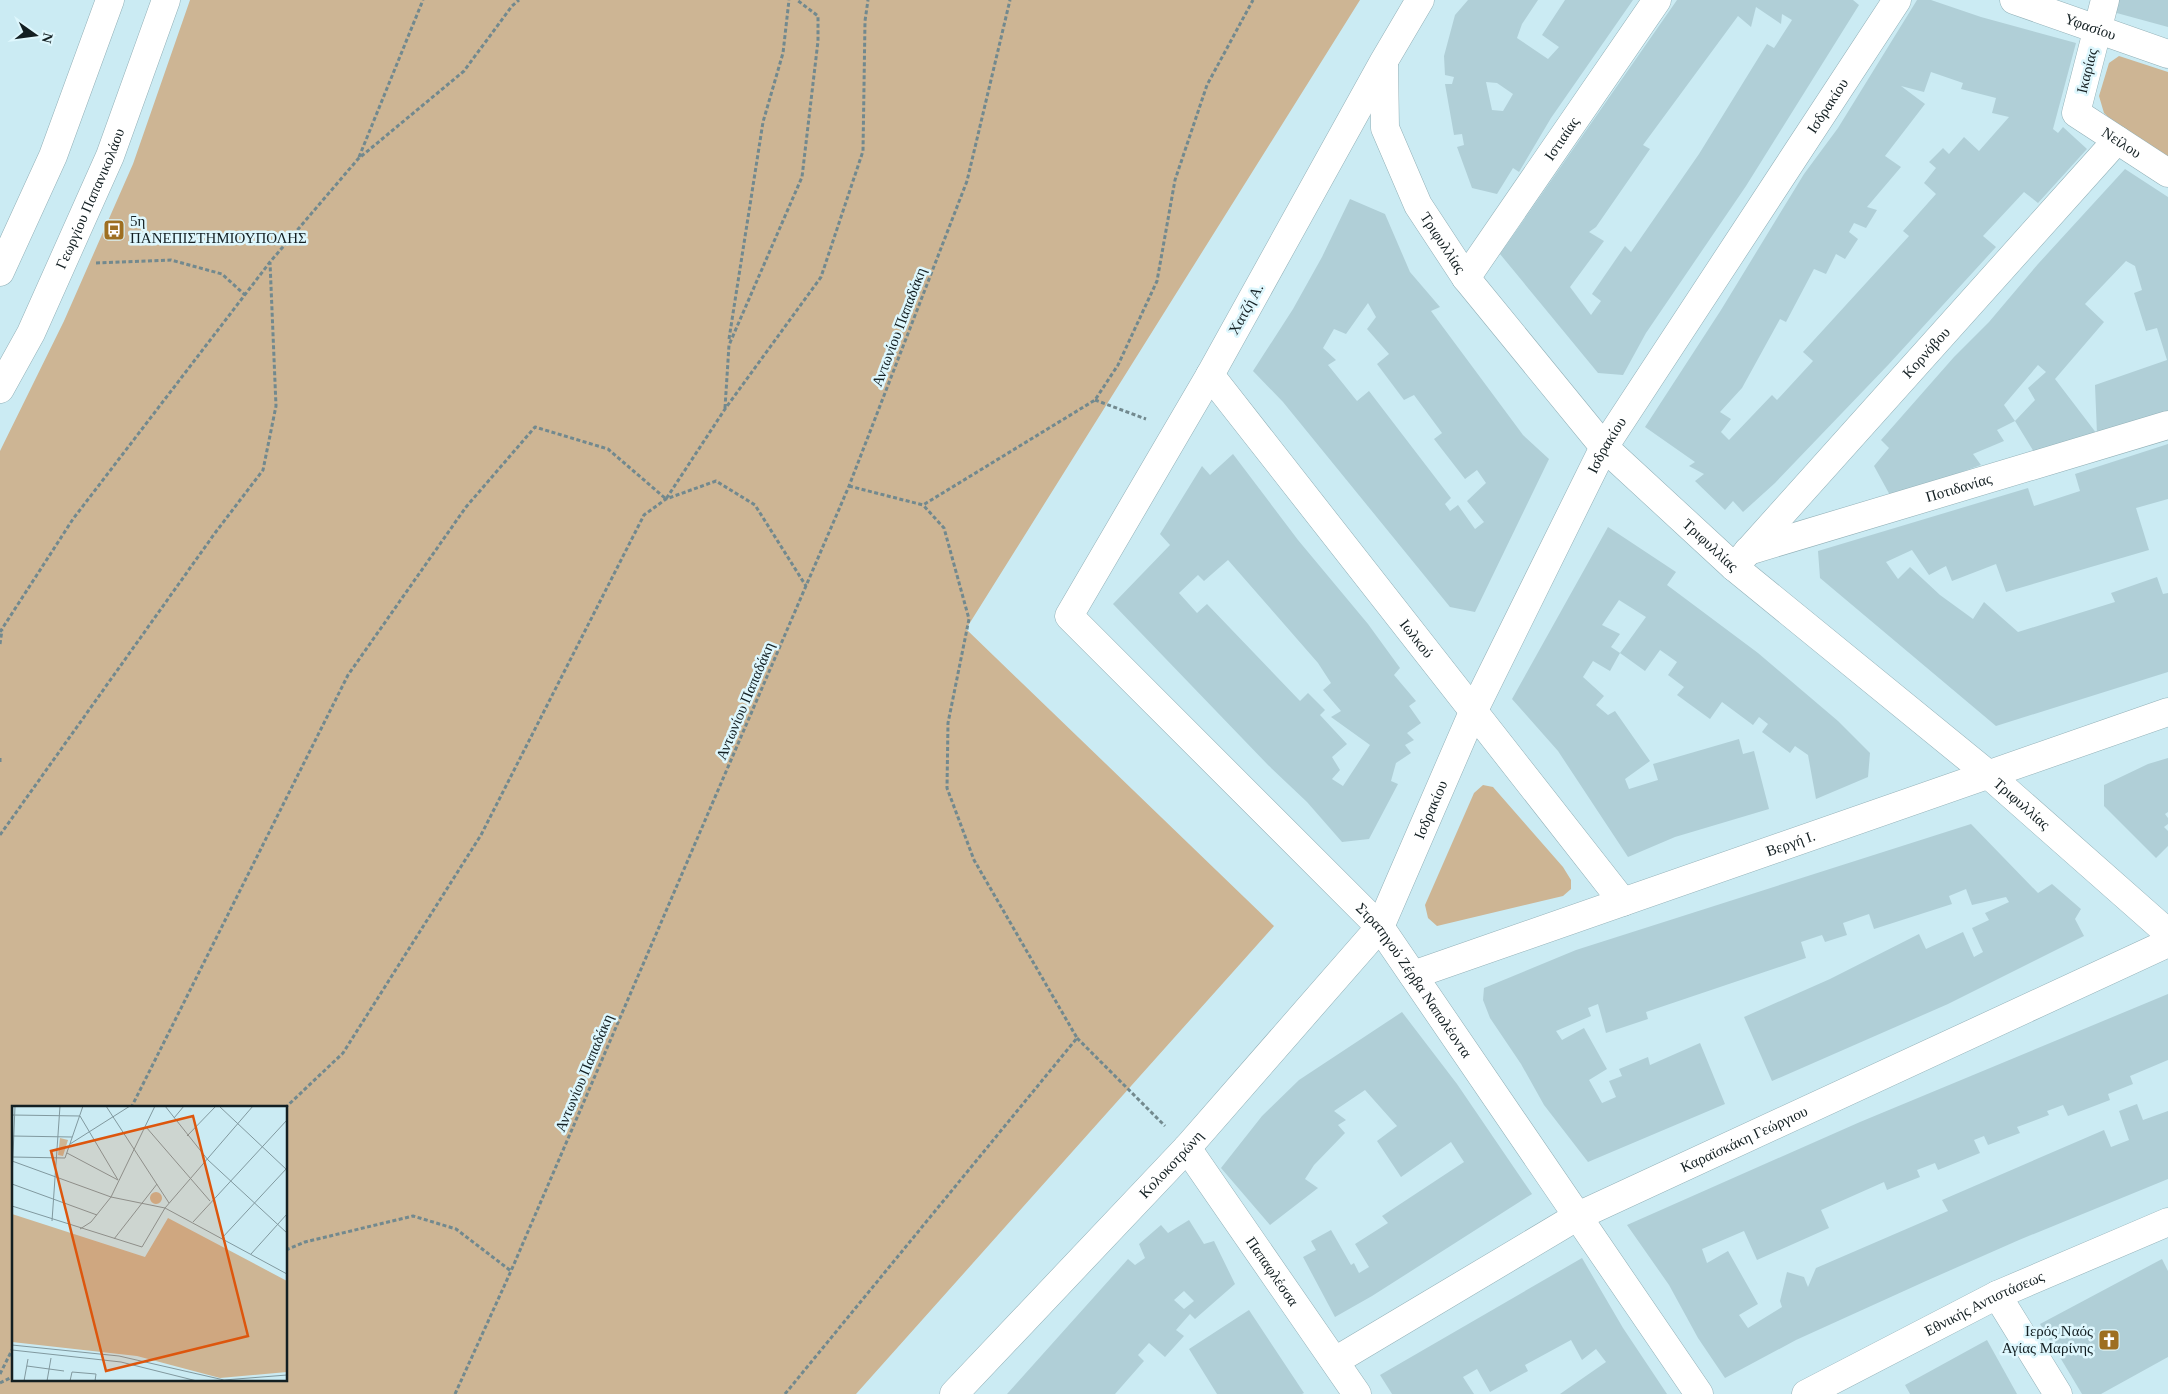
<svg xmlns="http://www.w3.org/2000/svg" width="2168" height="1394" font-family="'Times New Roman',serif">
	<style>
		.green { fill: #cdb594; fill-rule: evenodd }
		.building { fill: #b0cfd7; fill-rule: evenodd }
		.lines { fill: none; stroke-linecap: round; stroke-linejoin: round }
		.minor-casing { stroke: #92b0b7; stroke-width: 29 }
		.path { stroke: #72898e; stroke-width: 3; stroke-dasharray: 4 2.5; stroke-linecap: butt }
		.minor { stroke: #fff; stroke-width: 28 }
		.labels { text-anchor: middle; stroke-width: 5; stroke-linejoin: round; paint-order: stroke }
		.street-label { font-size: 15px; fill: #131f22; stroke: #def7fd }
		.poi-label { font-size: 15px; fill: #131f22; stroke: #def7fd; text-anchor: start }
		.inset-road { fill: none; stroke: #81999f; stroke-width: 1 }
		.view { fill: #dd560d; fill-opacity: 0.15; stroke: #dd560d; stroke-width: 2.5 }
		.inset-edge { fill: none; stroke: #131f22; stroke-width: 2.5 }
	</style>
	<rect width="100%" height="100%" fill="#cbebf3"/>
	<path class="green" d="M190,0h1170l-394,629 308,297 -418,468h-856v-943l64,-130 69,-157zM14,1108h272v272h-272z
		M2119,56l49,16v86l-44,-26 -20,-19 -5,-17 10,-33z
		M1483,785l10,2 70,80 8,13v9l-8,7 -126,30 -9,-8 -3,-13 49,-112z"/>
	<path class="building" d="M1468,0h70l-16,24 -5,14 31,21 11,-12 -17,-12 23,-35h68l-82,118 -32,54 -6,-4 -16,26 -25,-6 -15,-41 7,-2 -2,-11 -8,1 -9,-51h7l2,-7 -9,-2 -1,-19 11,-41zM1486,82l11,1 16,11 -10,17 -11,-1z
		M1677,0h176l6,5 -113,181 -100,147 -23,42 -25,-2 -98,-119zM1756,7l25,17 1,-10 10,6 -18,28 -7,-4 -68,110 -68,98 -6,-6 -33,48 9,7 -10,14 -21,-28 34,-46 -15,-9 7,-5 54,-78 -7,-4 95,-129 13,11z
		M1917,0h14l50,17 95,26 -23,86 5,4 5,-6 24,22 -49,54 -14,-11 -41,44 13,11 -107,117 -114,119 -32,29 -10,-11 -8,9 -30,-29 9,-7 -15,-8 6,-4 -50,-35 76,-117 83,-136 34,-46zM1931,72l32,11 -2,6 35,9 -4,15 17,4 -30,34 -15,-14 -15,17 -6,-6 -14,14 7,6 -12,15 12,11 -33,37 6,5 -106,116 10,9 -36,39 -5,-5 -43,45 -8,-8 10,-13 -11,-7 22,-24 38,-69 6,3 28,-53 12,5 10,-20 9,5 13,-20 -9,-7 5,-9 12,5 11,-18 -10,-3 34,-40 -16,-11 40,-52 -24,-18 23,6z
		M2116,0h52v27l-55,-15z
		M2125,169l43,28v216l-71,21 -2,-49 72,-25 -10,-32 -11,3 -12,-38 8,-3 -7,-24 -9,-5 -41,43 19,18 -49,57 42,55 -63,18 -19,-31 20,-21 -7,-12 18,-16 -8,-7 -34,40 11,16 -18,9 7,11 -31,13 8,11 -90,32 -17,-31 15,-18 -8,-8 73,-83 35,-35 49,-58z
		M1350,199l35,15 25,58 30,35 -9,4 92,124 26,24 -74,153 -25,-5 -167,-205 -30,-31 40,-62 29,-52zM1368,303l8,14 -9,12 22,25 -12,10 27,36 10,-5 28,38 -8,6 31,40 12,-9 9,13 -19,18 17,21 -9,7 -17,-24 -8,6 -5,-7 6,-6 -82,-107 -12,10 -29,-36 8,-5 -13,-12 11,-19 12,5z
		M2168,444v55l-32,9 13,42 -143,42 -10,-28 -44,17 -6,-15 -17,9 -17,-25 -26,12 12,17 12,-12 30,28 33,24 11,-17 34,30 97,-30 -4,-9 46,-16 6,17 5,-1v79l-172,54 -176,-148 -2,-27 210,-63 6,18 46,-15 -5,-17z
		M1233,454l65,86 70,84 32,44 -6,7 22,26 -7,5 12,17 -14,10 7,7 -9,5 6,8 -15,10 -5,18 7,3 -29,55 -27,3 -35,-40 -39,-37 -155,-161 57,-59 -10,-11 42,-68 8,9zM1228,560l90,103 13,20 -8,7 18,21 -10,6 39,28 -27,41 -11,-7 8,-9 -8,-13 15,-13 -27,-29 5,-5 -17,-17 -8,8 -93,-97 -10,9 -18,-20 19,-18 6,6z
		M1608,527l68,45 -9,13 91,68 80,68 32,32 -2,24 -52,22 -8,-44 -13,-9 -5,7 -28,-21 6,-8 -9,-7 -6,8 -31,-23 -12,17 -33,-24 7,-8 -16,-12 9,-13 -17,-12 -15,21 -25,-18 26,-36 -27,-17 -17,25 18,9 -9,13 9,6 -10,18 -17,-10 -10,16 21,19 -8,9 12,10 7,-4 35,50 -25,18 4,10 29,-9 -5,-16 86,-25 4,15 11,-3 15,58 -94,28 -47,20 -70,-106 -46,-52z
		M2168,758v54l-3,2 3,4v6l-4,3 4,4v15l-12,12 -52,-52v-21l44,-21z
		M1971,824l67,69 14,-9 29,25 -6,10 9,17 -136,68 -176,77 -28,-64 86,-38 89,-45 7,15 37,-17 11,25 9,-5 -11,-24 17,-8 -4,-7 24,-11 -3,-5 -34,8 -6,-16 -17,7 3,8 -78,25 -5,-15 -26,9 4,12 -22,7 -3,-7 -21,7 5,16 -160,54 2,7 -42,14 -8,-29 -10,4 3,8 -35,15 6,9 22,-12 23,41 -18,11 13,23 14,-6 -7,-16 13,-5 -3,-7 29,-12 2,8 50,-22 25,61 -137,58 -44,-57 -23,-41 -31,-46 -7,-18 1,-12 92,-38z
		M2168,994v66l-38,16 3,8 -25,10 2,6 -42,16 -5,-11 -16,6 2,4 -32,12 3,6 -32,12 -4,-9 -10,4 6,13 -42,17 -3,-7 -18,7 3,7 -33,13 -3,-8 -63,28 8,18 -72,32 -13,-29 -42,18 5,14 21,-12 30,53 -19,11 9,13 34,-21 -2,-6 7,-29 17,5 4,10 8,-19 132,-57 -6,-11 162,-70 7,17 18,-7 -10,-29 18,-7 6,16 25,-9v68l-149,61 -93,41 -130,59 -71,38 -27,-40 -29,-53 -42,-60 233,-103z
		M1402,1012l55,72 75,110 -160,102 -37,21 -32,-60 13,-7 -5,-9 20,-11 20,35 3,-2 5,10 10,-6 -14,-23 33,-21 -6,-7 82,-54 -13,-20 -50,35 -24,-36 20,-15 -32,-36 -31,21 12,9 -8,5 7,8 -31,32 -9,14 13,9 -48,37 -49,-57 41,-52 37,-36z
		M1189,1220l15,24 10,-3 21,43 -40,35 -5,-5 -14,16 8,6 -19,21 -16,-14 -11,12 6,6 -29,33h-108l121,-135 7,6 10,-7 -6,-14 22,-19 7,8zM1184,1291l10,10 -10,8 -10,-9z
		M1582,1258l41,70 44,66h-107l46,-32 -10,-13 -14,11 -11,-20 -46,25 3,6 -38,21 -13,-23 -14,8 11,17h-82l-12,-19z
		M2162,1259l6,12v86l-67,37h-19l-42,-70z
		M1249,1310l55,83 -2,1h-85l-28,-45z
		M1987,1340l30,54h-107l-5,-9z"/>
	<g class="lines">
		<g class="minor-casing">
			<g id="minor">
				<path id="s1" d="M1420,0l-36,61 -174,314 -141,241 311,311 319,467"/>
				<path id="s2" d="M2014,0l154,54"/>
				<path id="s3" d="M2105,0l-29,113 92,60"/>
				<path id="s4" d="M1384,63l1,65 33,77 48,73 138,169 130,120 255,208 179,158"/>
				<path d="M0,272l53,-116 57,-156"/>
				<path id="s5" d="M1466,278l191,-278"/>
				<path id="s6" d="M1210,375l413,527"/>
				<path id="s7" d="M0,389l31,-56 79,-177 56,-156"/>
				<path id="s8" d="M1748,551l420,-126"/>
				<path id="s9" d="M1734,567l383,-427"/>
				<path id="s10" d="M1413,975l755,-263"/>
				<path id="s11" d="M1187,1148l170,246"/>
				<path d="M1997,1295l61,99"/>
				<path id="s12" d="M1335,1361l243,-145 590,-273"/>
				<path id="s13" d="M954,1394l233,-246 193,-221 93,-215 131,-265 293,-447"/>
				<path id="s14" d="M1806,1394l191,-99 171,-73"/>
			</g>
		</g>
		<path class="path" d="M359,157l64,-157
			M96,263l75,-3 51,14 23,21
			M729,339l34,-217 20,-69 6,-53
			M1095,400l51,19
			M725,408l4,-63 73,-168 16,-136v-25l-21,-16
			M849,486l74,19 172,-105 23,-35 39,-84 18,-101 32,-95 46,-85
			M0,632l73,-113 197,-257 88,-103 106,-88 48,-65 7,-6
			M0,644l2,-14
			M0,758v4
			M0,835l215,-302 48,-63 13,-64 -6,-144
			M1077,1038l88,88
			M131,1108l217,-433 118,-168 69,-80 73,22 58,50 59,-90 96,-132 42,-126 2,-130 3,-21
			M285,1108l58,-55 138,-218 163,-320 22,-16 50,-18 39,24 51,81
			M286,1250l19,-8 108,-26 43,13 55,42
			M0,1374l14,-28
			M0,1383l14,-7
			M455,1394l56,-123 338,-785 118,-305 43,-181
			M785,1394l292,-356 -103,-178 -27,-72 1,-65 21,-104 -25,-91 -21,-23"/>
		<use href="#minor" class="minor"/>
	</g>
	<defs>
		<g id="bus-square" transform="scale(1.125)"><rect x="-9" y="-9" width="18" height="18" rx="4" fill="#9e6f21" stroke="#def7fd"/><path d="M-5-6H5V4H4V6H2V4H-2V6H-4V4H-5ZM-3.5-4V0h7V-4ZM-3.5 1.2v1.5H-2V1.2ZM2 1.2v1.5H3.5V1.2Z" fill="#fff"/></g>
		<g id="church-square" transform="scale(1.125)"><rect x="-9" y="-9" width="18" height="18" rx="4" fill="#9e6f21" stroke="#def7fd"/><path d="M-1.2-6h2.4v3.5h3.3v2.4h-3.3V6h-2.4V-.1h-3.3v-2.4h3.3Z" fill="#fff"/></g>
	</defs>
	<g fill-rule="evenodd">
		<use href="#bus-square" x="114" y="230"/>
		<use href="#church-square" x="2109" y="1340"/>
	</g>
	<g class="labels">
		<g class="street-label">
			<text dy="5" stroke="none"><textPath href="#s2" startOffset="81">Υφασίου</textPath></text>
			<text transform="translate(2087 71) rotate(-76)" y="5">Ικαρίας</text>
			<text dy="5" stroke="none"><textPath href="#s13" startOffset="1570">Ισδρακίου</textPath></text>
			<text dy="5" stroke="none"><textPath href="#s5" startOffset="169">Ιστιαίας</textPath></text>
			<text dy="5" stroke="none"><textPath href="#s3" startOffset="171">Νείλου</textPath></text>
			<text dy="5" stroke="none"><textPath href="#s7" startOffset="211">Γεωργίου Παπανικολάου</textPath></text>
			<text dy="5" stroke="none"><textPath href="#s4" startOffset="194">Τριφυλλίας</textPath></text>
			<text transform="translate(1246 309) rotate(-61)" y="5">Χατζή Α.</text>
			<text transform="translate(899 327) rotate(-69)" y="5">Αντωνίου Παπαδάκη</text>
			<text dy="5" stroke="none"><textPath href="#s9" startOffset="288">Κορνόβου</textPath></text>
			<text dy="5" stroke="none"><textPath href="#s13" startOffset="1165">Ισδρακίου</textPath></text>
			<text dy="5" stroke="none"><textPath href="#s8" startOffset="220">Ποτιδανίας</textPath></text>
			<text dy="5" stroke="none"><textPath href="#s4" startOffset="599">Τριφυλλίας</textPath></text>
			<text dy="5" stroke="none"><textPath href="#s6" startOffset="335">Ιωλκού</textPath></text>
			<text transform="translate(745 701) rotate(-67)" y="5">Αντωνίου Παπαδάκη</text>
			<text dy="5" stroke="none"><textPath href="#s4" startOffset="1004">Τριφυλλίας</textPath></text>
			<text dy="5" stroke="none"><textPath href="#s13" startOffset="760">Ισδρακίου</textPath></text>
			<text dy="5" stroke="none"><textPath href="#s10" startOffset="400">Βεργή Ι.</textPath></text>
			<text dy="5" stroke="none"><textPath href="#s1" startOffset="1212">Στρατηγού Ζέρβα Ναπολέοντα</textPath></text>
			<text transform="translate(584 1073) rotate(-67)" y="5">Αντωνίου Παπαδάκη</text>
			<text dy="5" stroke="none"><textPath href="#s12" startOffset="466">Καραϊσκάκη Γεώργιου</textPath></text>
			<text dy="5" stroke="none"><textPath href="#s13" startOffset="316">Κολοκοτρώνη</textPath></text>
			<text dy="5" stroke="none"><textPath href="#s11" startOffset="150">Παπαφλέσσα</textPath></text>
			<text dy="5" stroke="none"><textPath href="#s14" startOffset="200">Εθνικής Αντιστάσεως</textPath></text>
		</g>
		<g class="poi-label">
			<text x="130" y="226">5η<tspan x="130" dy="17">ΠΑΝΕΠΙΣΤΗΜΙΟΥΠΟΛΗΣ</tspan></text>
			<text x="2093" y="1336" text-anchor="end">Ιερός Ναός<tspan x="2093" dy="17">Αγίας Μαρίνης</tspan></text>
		</g>
	</g>
	<g transform="translate(12 1106)">
		<rect width="275" height="275" fill="#cbebf3"/>
		<path d="M48,32l8,2 -5,16 -5,-1zM138 92a6 6 0 1 1 12 0a6 6 0 1 1-12 0ZM0,108l133,43 23,-39 119,63v91l-67,6 -83,-22 -125,-14z" fill="#cdb594"/>
		<path class="inset-road" d="M94,0l63,97M153,0l43,54 79,73M207,0l68,64M0,9l68,1 38,64M162,12l10,-12M134,21l64,74M0,30l60,1M175,30l29,-30M58,38l60,-38M55,47l51,27M1,51l52,1 18,-52M0,55l99,36 54,11 122,66M0,74l3,-74M0,78l85,31M0,100l130,41 23,-39 88,-102M40,115l8,-115M181,116l94,-102M68,123l11,-7 20,-25 44,-91M210,132l65,-70M102,133l43,-55M239,148l36,-40M0,239l107,11 105,24 63,-5M0,244l109,12 76,19M15,260l37,5M12,275l4,-22M35,275l4,-23M58,275l2,-9 24,2 -1,7"/>
		<path class="view" d="M181,10l55,220 -142,35 -55,-220z"/>
		<rect width="275" height="275" class="inset-edge"/>
	</g>
	<g transform="translate(35 35) rotate(104)" stroke="#def7fd" stroke-width="4" paint-order="stroke">
	<path d="M0-4L9 19L0 12L-9 19Z" fill="#131f22"/>
	<text y="-8" font-size="14" font-weight="bold" text-anchor="middle" fill="#131f22">N</text>
	</g>
</svg>
